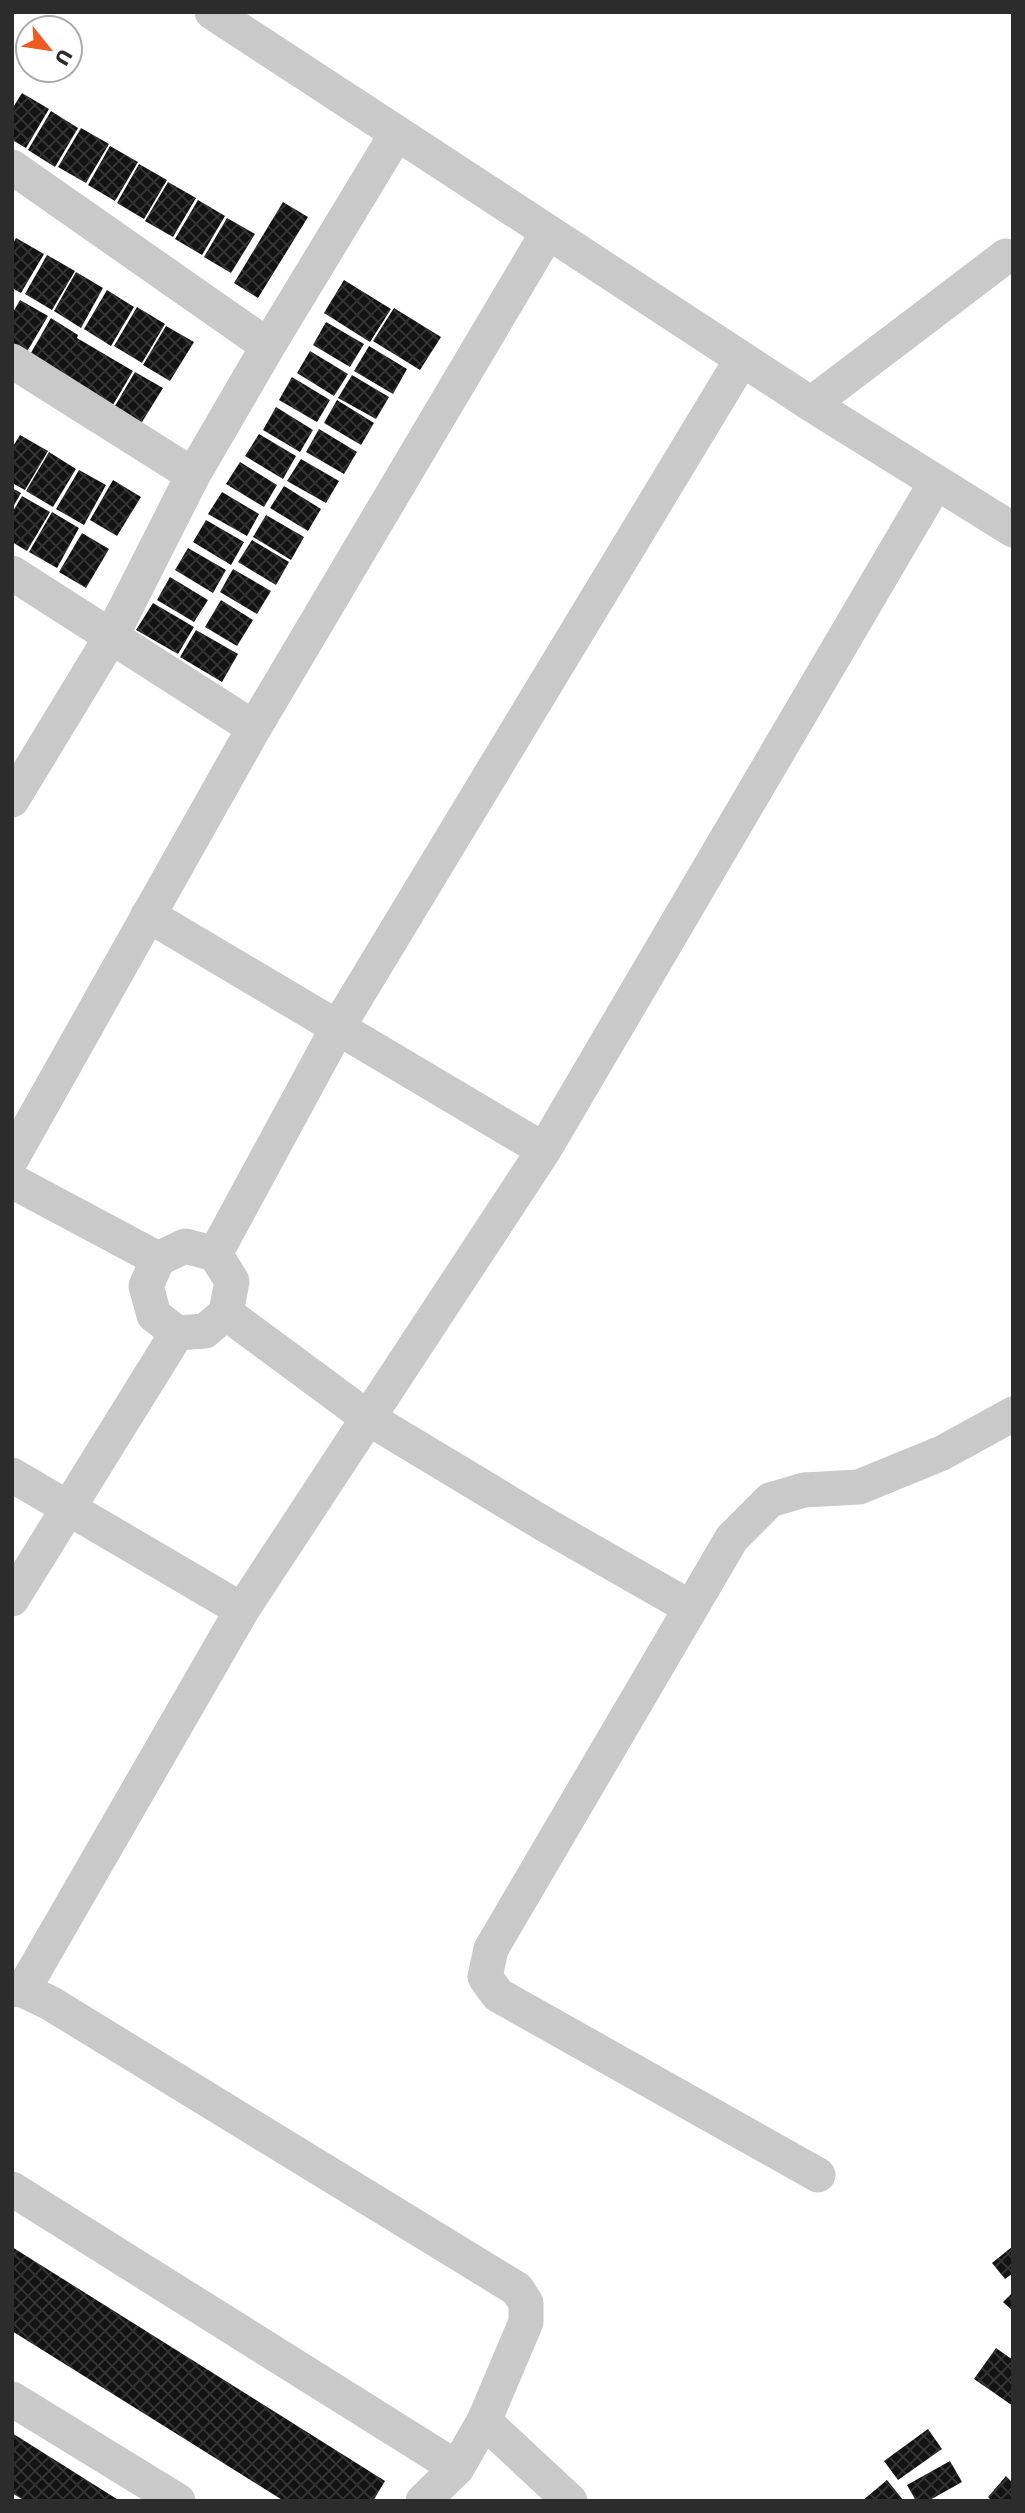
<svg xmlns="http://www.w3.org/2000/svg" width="1025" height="2513" font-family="'DejaVu Sans',sans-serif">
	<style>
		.building { fill: url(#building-cross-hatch) }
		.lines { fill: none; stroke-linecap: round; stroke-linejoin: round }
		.minor { stroke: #c9c9c9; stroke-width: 35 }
	</style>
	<defs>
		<pattern id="building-cross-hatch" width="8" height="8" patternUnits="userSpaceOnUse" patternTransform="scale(1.75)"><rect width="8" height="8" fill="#131313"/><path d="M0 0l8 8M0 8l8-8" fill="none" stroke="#363636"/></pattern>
	</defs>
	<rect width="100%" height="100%" fill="#fff"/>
	<path class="building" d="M22,93l27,16 -23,39 -14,-8v-31z
		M51,111l27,17 -23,39 -27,-17z
		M81,128l28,16 -23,39 -28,-16z
		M110,146l28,16 -23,39 -27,-16z
		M139,164l28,16 -23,39 -27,-16z
		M168,182l28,16 -23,39 -28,-16z
		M198,200l27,16 -23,39 -27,-16z
		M283,202l25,15 -50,81 -24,-15z
		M227,218l28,16 -24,39 -27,-16z
		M16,238l28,16 -23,39 -9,-5v-43z
		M47,255l28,16 -23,39 -27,-16z
		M76,272l27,16 -22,40 -27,-17z
		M344,280l47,29 -21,33 -46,-29z
		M107,290l27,17 -23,39 -27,-17z
		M20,300l28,16 -23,39 -13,-7v-34z
		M137,307l28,17 -23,39 -28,-17z
		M394,308l47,29 -21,33 -47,-29z
		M51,318l27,17 -1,3 56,33 -23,39 -82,-52z
		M326,322l38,22 -14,23 -37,-22z
		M166,326l28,16 -24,39 -27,-16z
		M369,346l38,23 -14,25 -39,-23z
		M310,351l38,23 -14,22 -37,-23z
		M135,372l28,16 -24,39 -27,-16z
		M352,375l37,22 -13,22 -38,-21z
		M292,377l38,23 -13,22 -38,-22z
		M337,400l37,23 -13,22 -37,-22z
		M276,407l37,23 -13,22 -37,-22z
		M319,429l38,23 -13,22 -38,-22z
		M259,434l37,22 -13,23 -38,-23z
		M20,435l28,16 -23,39 -13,-7v-35z
		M49,452l27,17 -23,38 -27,-16z
		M301,459l38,22 -13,22 -39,-22z
		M240,462l37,23 -13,22 -38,-23z
		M79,470l27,15 -22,40 -28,-16z
		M113,480l28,17 -24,39 -27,-16z
		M284,486l37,23 -13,22 -38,-23z
		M12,488l9,5 -9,16z
		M222,492l37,22 -12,22 -39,-22z
		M22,496l28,16 -23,39 -15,-9v-29z
		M52,512l27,16 -22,40 -28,-16z
		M266,515l38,22 -13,23 -38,-23z
		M206,520l38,22 -13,23 -38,-23z
		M82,533l27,16 -23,39 -27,-16z
		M252,540l37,22 -13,23 -38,-23z
		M188,548l38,22 -13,23 -38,-23z
		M233,569l38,22 -14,23 -37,-22z
		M170,577l38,23 -14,22 -37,-22z
		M221,600l32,20 -16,26 -32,-19z
		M153,603l41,24 -16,27 -42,-24z
		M196,630l42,24 -16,28 -42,-25z
		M1013,2246v27l-8,6 -13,-16z
		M12,2247l373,234 -12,20h-89l-272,-170z
		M1013,2292v19l-10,-9z
		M996,2348l17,12v46l-39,-27z
		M928,2429l14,20 -44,31 -14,-19z
		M12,2433l108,68h-95l-13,-8z
		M950,2461l12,21 -34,19h-12l-9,-16z
		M1006,2476l7,7v18h-21l-4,-4z
		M887,2480l17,21h-42z"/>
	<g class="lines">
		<path class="minor" d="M212,12l599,392 202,126
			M12,167l256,179
			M12,361l181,114
			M811,404l195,-148
			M12,573l242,155 -242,430
			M254,728l294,-496
			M12,800l99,-163 82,-162 75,-129 129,-213
			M148,915l396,235
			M12,1181l146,78
			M185,1246l30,8 17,27 -6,32 -21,18 -28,2 -23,-18 -8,-29 12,-27z
			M215,1254l123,-227 404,-668
			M226,1313l142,105 176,106 147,84
			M12,1475l230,135
			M12,1599l165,-266
			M12,1989l11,1 27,13 467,286 9,14v19l-42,99 -27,47 -34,33
			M23,1990l219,-380 302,-460 391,-666
			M818,2175l-320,-180 -13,-18 6,-28 241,-411 38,-38 34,-10 55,-3 83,-34 71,-39
			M12,2189l445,279
			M12,2399l166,102
			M484,2421l86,80"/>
	</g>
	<rect width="1025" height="2513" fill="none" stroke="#2c2c2c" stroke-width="28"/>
	<g transform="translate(49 49) rotate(120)"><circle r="33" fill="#ffffff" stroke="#ababab" stroke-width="2"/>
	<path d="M0-5L12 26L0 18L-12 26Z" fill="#ed5b23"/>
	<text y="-10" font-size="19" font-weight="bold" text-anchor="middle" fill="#2c2c2c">U</text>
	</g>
</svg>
